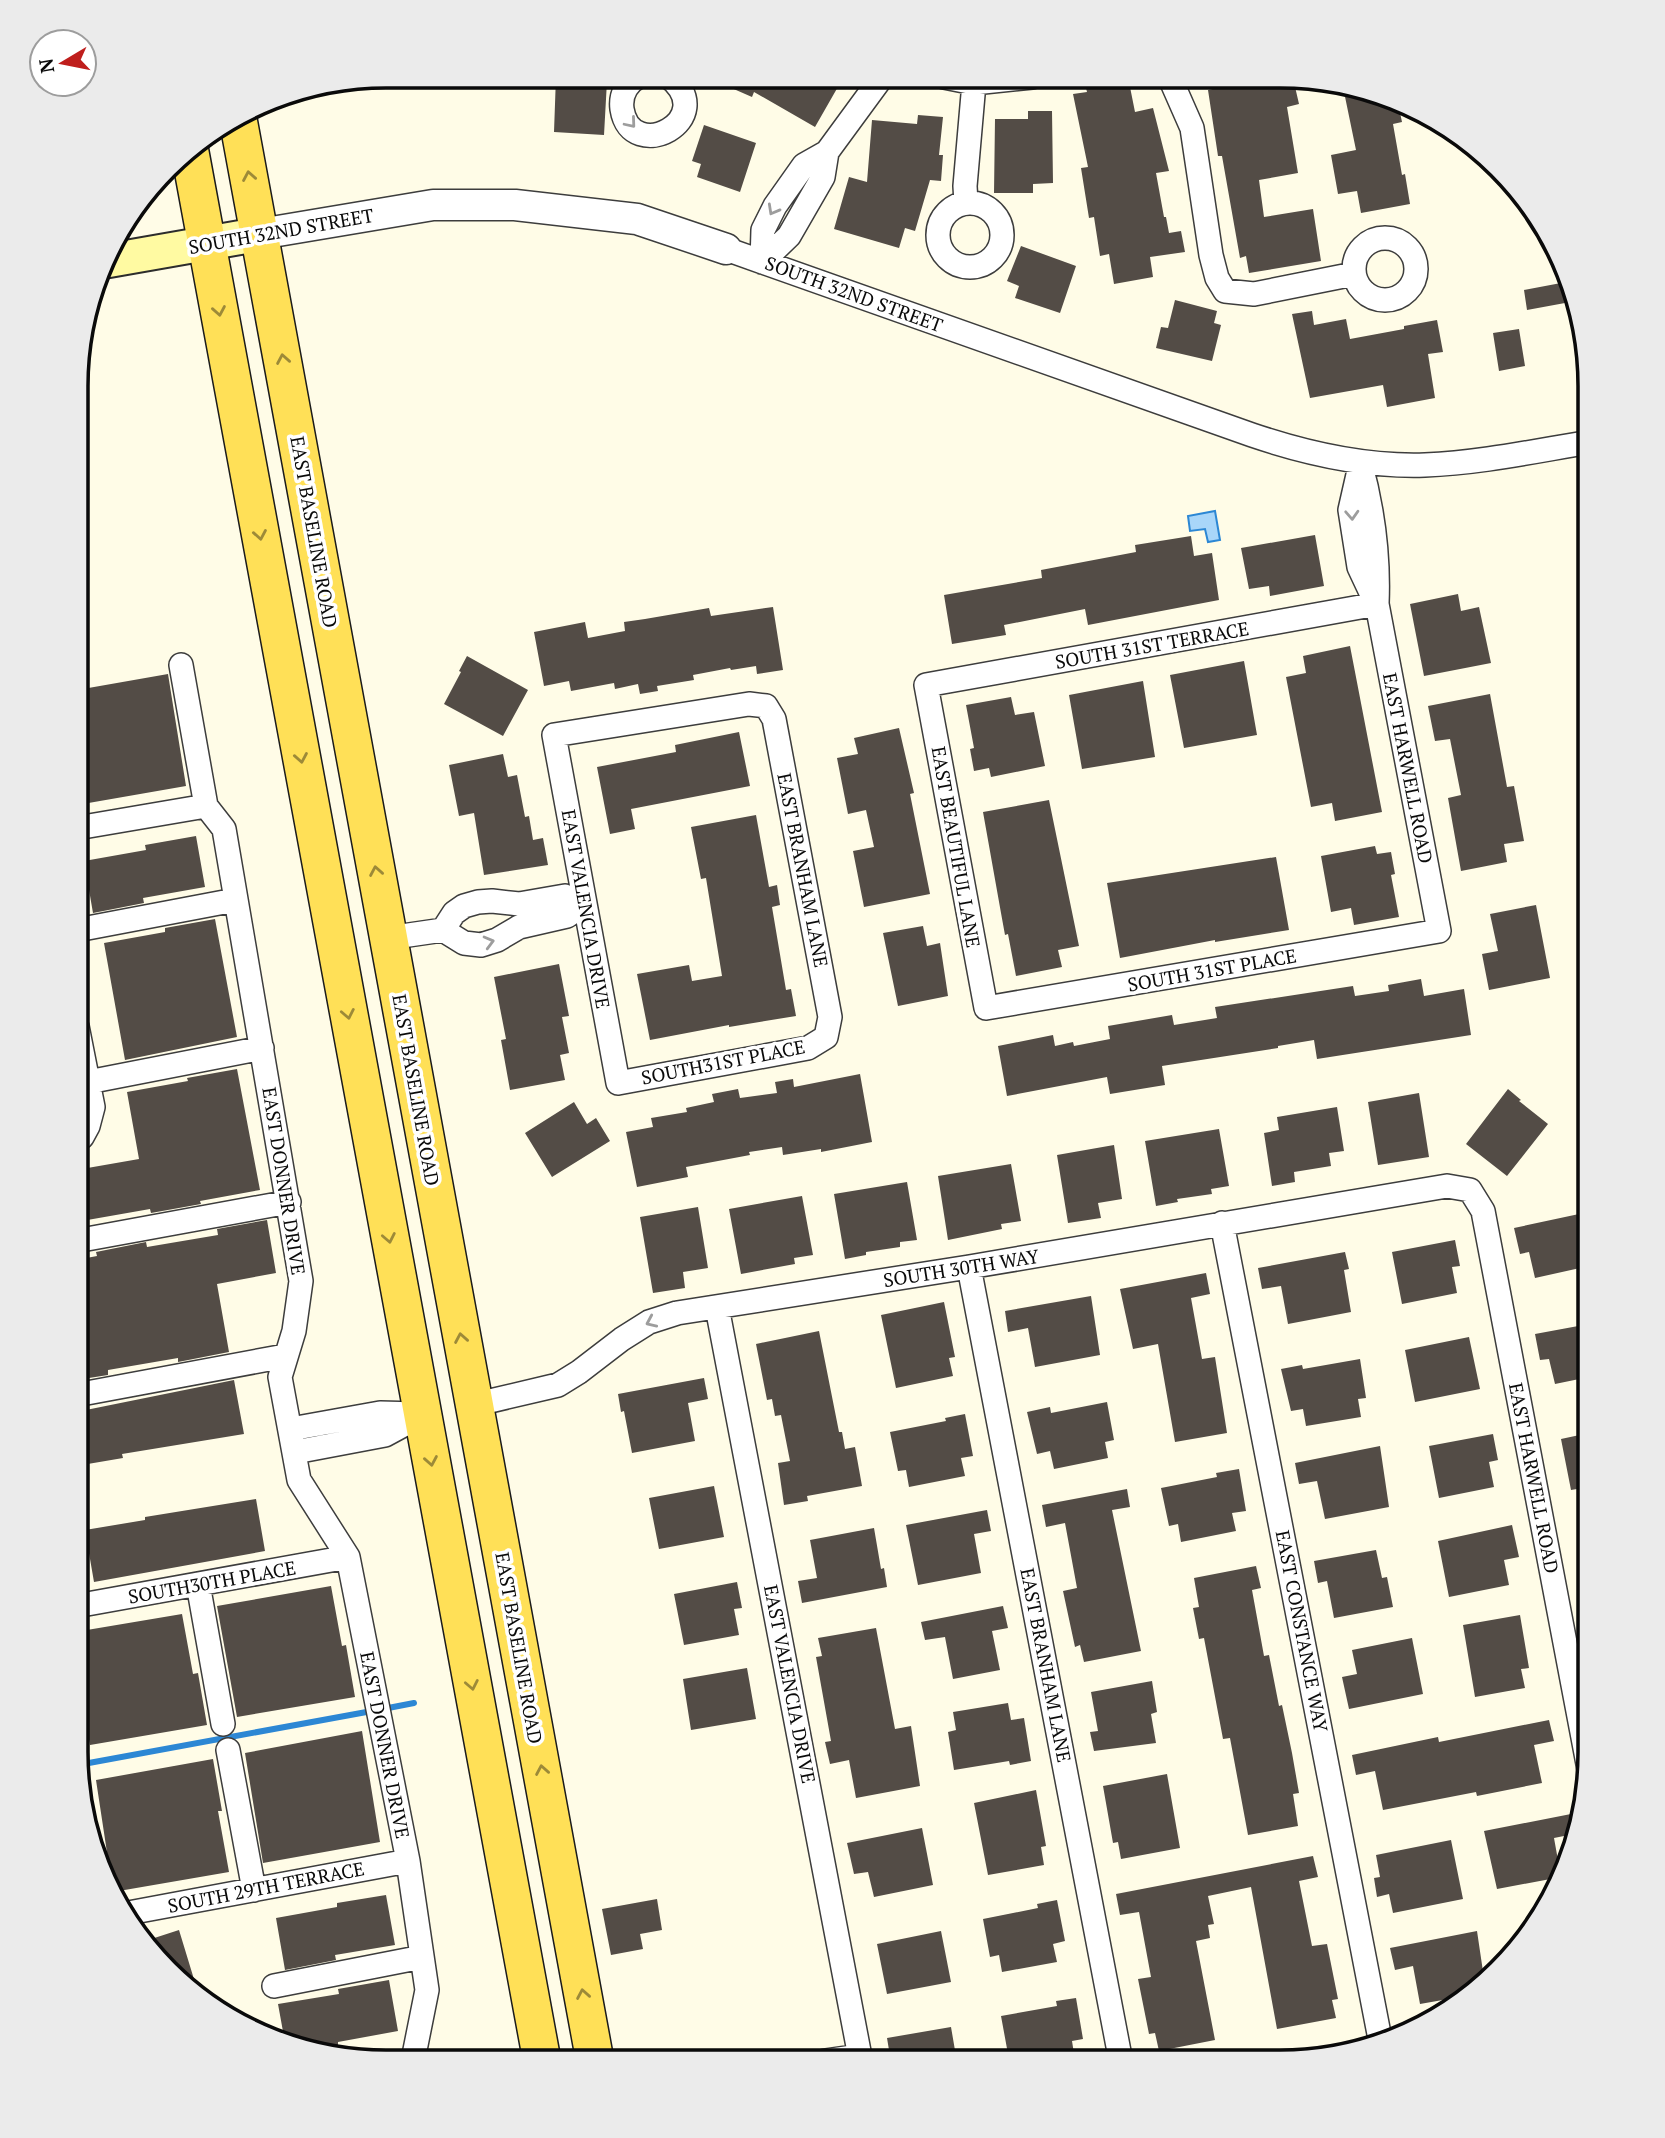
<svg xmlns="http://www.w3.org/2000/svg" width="1665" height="2138" viewBox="0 0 1665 2138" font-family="'PT Serif',serif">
  <rect width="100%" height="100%" fill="#fffce7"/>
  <path fill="#a9d6f9" stroke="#2c87d4" stroke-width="2" d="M1215,511l5,29 -12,2 -3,-13 -15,2 -2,-15z"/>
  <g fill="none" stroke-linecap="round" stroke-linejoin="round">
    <path stroke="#2c87d4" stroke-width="6" d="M383,1709l31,-6
      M78,1765l294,-54"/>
  </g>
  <path fill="#534c46" d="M556,76h40l-1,4 12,1 -3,54 -50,-3z
    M704,76l120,1 15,8 -24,42 -61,-35 -2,5z
    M1096,77h32l7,35 18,-4 16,63 -13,2 8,44h2l3,16 12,-2 4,21 -35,5 3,20 -39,7 -5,-30 -9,2 -6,-39 -5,1 -8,-50 7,-1 -15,-73 14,-2 -3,-12z
    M1240,78h53l6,26 -12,3 11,66 -39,7 5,37 49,-8 8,52 -72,12 -3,-17 -6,2 -18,-102h-4l-10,-66 33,-7z
    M1343,87l56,21 3,14 -9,2 9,51 3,-1 5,30 -49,9 -4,-22 -19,3 -7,-39 25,-5z
    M1028,111h24l1,72 -20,1v9h-39l1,-74h33z
    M918,115l25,2 -4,38h4l-2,26 -11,-1 -15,51 -10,-3 -6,20 -65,-19 15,-52 18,5 5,-62 45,4z
    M704,125l52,18 -16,49 -43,-15 4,-13 -9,-3z
    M1021,246l55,20 -16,47 -45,-15 4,-12 -12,-5z
    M1561,283l4,20 -38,7 -3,-20z
    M1175,300l42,11 -3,12 7,2 -9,36 -56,-13 5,-21 7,1z
    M1312,311l2,14 32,-6 4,20 54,-10v-3l33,-6 6,32 -15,2 7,44 -48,9 -4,-22 -73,13 -18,-84z
    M1519,329l6,37 -26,5 -6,-38z
    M1315,535l9,51 -54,10 -1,-10 -20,3 -8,-41z
    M1191,536l3,20 18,-3 7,47 -131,25 -3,-16 -81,16 2,10 -54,9 -8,-49 98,-17 -1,-8 95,-18 -1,-7z
    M1458,594l3,17 18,-4 12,56 -67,13 -14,-72z
    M773,607l10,63 -26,4 -1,-8 -25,4 -1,-2 -37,7 1,5 -37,6 1,5 -18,3 -2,-10 -23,5 -1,-6 -43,8 -2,-10 -25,5 -10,-54 51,-10 3,16 37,-7 -1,-9 21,-3 64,-11 2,8z
    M1350,646l32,166 -47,9 -3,-18 -21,4 -25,-130 20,-4 -3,-17z
    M467,656l61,34 -25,46 -59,-32 17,-32 -2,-1z
    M1244,661l13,74 -73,13 -14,-73z
    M168,674l18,112 -109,19v-115z
    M1143,681l12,76 -73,12 -13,-74z
    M1490,694l17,93 7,-1 10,55 -20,3 3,18 -46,9 -13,-73 13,-3 -11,-56 -15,2 -7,-35z
    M1011,697l4,18 19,-3 11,54 -54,11 -2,-9 -15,3 -4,-22 4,-1 -8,-43z
    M899,728l15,65 -4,1 20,100 -66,13 -11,-56 21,-4 -8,-37 -18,4 -11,-56 21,-4 -4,-16z
    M739,732l11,54 -119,23 4,20 -25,5 -13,-67 79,-15 -1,-7z
    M503,754l5,23 9,-2 8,42 4,-1 4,24 10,-2 5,27 -64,10 -10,-62 -15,3 -10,-51z
    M1049,800l30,146 -21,4 4,17 -46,9 -8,-42 -3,1 -4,-22 -18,-101z
    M756,815l13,72 8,-2 3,20 -8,2 14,83 5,-1 5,27 -67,11v-2l-79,15 -13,-66 52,-9 3,16 30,-5 -16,-98 -5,1 -10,-52z
    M196,836l9,51 -62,11 1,5 -51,10 -9,-52 62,-11 -1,-5z
    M1375,846l2,8 14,-2 4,22 -4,1 8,42 -45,8 -3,-17 -20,4 -10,-56z
    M1276,857l13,73 -74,12v-2l-95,18 -13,-75z
    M1536,905l14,73 -61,12 -7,-36 16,-3 -8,-37z
    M215,919l22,118 -112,23 -21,-117 61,-11v-4z
    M923,926l4,20 13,-3 8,53 -50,10 -15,-73z
    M559,964l10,52 -7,1 7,36 -9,2 5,25 -55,10 -9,-50 5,-1 -12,-62z
    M1421,979l3,17 40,-7 7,46 -154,24 -3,-19 -36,6v2l-116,18 3,19 -55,9 -3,-17 -100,19 -9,-50 55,-11 2,11 18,-4 1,4 36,-7 -2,-13 64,-11 2,10 43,-7 -2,-11 138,-21 2,10 34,-5 -1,-6z
    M237,1069l23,121 -60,11 1,3 -50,9 -1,-4 -74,13v-52l63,-11 -12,-67 61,-11 -1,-3z
    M860,1074l12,68 -51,10v-3l-38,6 -1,-8 -33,5 1,3 -64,12 2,10 -51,10 -11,-55 27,-5 -2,-9 36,-6 -1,-4 28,-6 -2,-8 26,-5 2,9 37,-5 -2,-11 18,-3 1,8z
    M1508,1089l13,11 -2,1 29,23 -41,52 -41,-32z
    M1419,1093l10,64 -51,8 -10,-63z
    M574,1102l13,22 9,-6 14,23 -58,36 -27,-44z
    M1337,1107l7,44 -15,2 2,13 -37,6 1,10 -23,4 -8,-53 15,-3 -2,-13z
    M1219,1129l10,57 -18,3 1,5 -35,5 1,3 -22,4 -11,-65z
    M1114,1145l8,54 -24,4 3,15 -33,5 -11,-68z
    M1011,1164l10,57 -20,3 1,5 -54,11 -10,-64z
    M907,1182l10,58 -17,2v5l-34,5v3l-21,4 -11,-65z
    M802,1196l11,59 -19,3 1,6 -54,10 -12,-65z
    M698,1207l10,61 -25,4 2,16 -32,5 -13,-76z
    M1579,1214l10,52 -54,12 -6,-26 -9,2 -6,-26z
    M267,1220l9,53 -59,11 12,68 -51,10v-4l-70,12v5l-32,5v-120l21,-4 -1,-4 50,-10 1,5 71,-12 -1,-6z
    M1455,1240l5,26 -8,1 5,26 -55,11 -10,-52z
    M1345,1252l4,17 -5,1 7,42 -63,12 -7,-38 -19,3 -4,-21z
    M1206,1273l4,21 -19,4 11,61 13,-2 12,76 -52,9 -17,-98 -25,5 -13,-60z
    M1091,1296l9,59 -65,12 -7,-39 -20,4 -3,-21z
    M944,1302l11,55 -6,1 4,18 -57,12 -15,-73z
    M1589,1324v53l-34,7 -6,-25 -9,1 -5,-26z
    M819,1331l20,101h3l3,17 10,-2 7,39 -55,10 1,5 -24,4 -6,-42 12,-2 -9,-46 -6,1 -3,-17 -5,1 -11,-56z
    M1469,1337l11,52 -65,13 -10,-52z
    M1360,1359l6,39 -8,1 3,18 -55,9 -3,-17 -12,2 -10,-42 21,-4 1,4z
    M704,1378l4,21 -20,4 7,38 -63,12 -8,-42 -3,1 -3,-18z
    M234,1380l10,54 -122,20 1,4 -47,8v-54z
    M1107,1402l7,38 -9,2 3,16 -54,11 -4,-18 -13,3 -10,-42 23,-5 1,6z
    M965,1414l8,42 -12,2 4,18 -56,11 -3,-17 -8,1 -8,-39 56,-11 -1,-3z
    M1589,1433v54l-18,3 -10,-51z
    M1493,1434l5,26 -9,2 5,25 -55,11 -10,-52z
    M1380,1446l9,61 -64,12 -8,-38 -18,3 -4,-21z
    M1239,1469l7,42 -14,2 4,18 -55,11 -3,-18 -9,2 -8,-38 56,-11 -1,-4z
    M714,1486l10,51 -65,12 -10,-51z
    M1127,1489l3,18 -18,3 29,141 -57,11 -4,-17 -5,2 -12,-56 14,-3 -12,-65 -19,4 -4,-22z
    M256,1499l9,52 -171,31 -9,-52 60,-10v-3z
    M987,1510l4,21 -17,3 7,39 -63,12 -12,-60z
    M1512,1525l7,32 -15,3 5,25 -60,12 -11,-56z
    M874,1528l7,41 3,-1 3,19 -85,16 -4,-22 19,-3 -7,-38z
    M1376,1550l6,28 5,-1 6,30 -59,11 -7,-37 -9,2 -4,-22z
    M1256,1566l5,22 -9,2 12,66 5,-1 10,51 3,-1 10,48 7,40 -6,1 5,32 -50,9 -18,-97 -7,1 -19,-101 -5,1 -6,-31 6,-1 -5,-29z
    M737,1582l5,26 -8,1 5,26 -55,10 -10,-51z
    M331,1586l11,60 4,-1 9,52 -118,20 -20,-111z
    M1003,1606l5,22 -16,3 8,39 -47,9 -8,-42 -20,3 -4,-18z
    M182,1614l11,60 5,-1 9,52 -117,20 -11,-61 -4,1v-53z
    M1520,1615l9,53 -8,1 4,19 -50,9 -12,-72z
    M876,1628l19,101 16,-3 9,60 -64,12 -7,-38 -19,4 -5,-22 6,-1 -15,-84 6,-1 -4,-18z
    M1412,1638l11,56 -74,15 -7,-32 15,-3 -5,-24z
    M747,1668l9,51 -65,11 -8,-51z
    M1152,1681l5,31 -6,2 5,29 -62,8 -4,-19 8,-1 -7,-39z
    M1008,1703l3,17 13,-2 7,43 -21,4 -1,-4 -55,9 -6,-38 8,-2 -3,-18z
    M1549,1720l5,21 -20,4 8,38 -65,13 -1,-4 -93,18 -8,-39 -19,4 -4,-20 86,-18 1,5z
    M362,1731l18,111 -117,21 -18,-110z
    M213,1759l9,52h-4l11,61 -116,20 -17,-112z
    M1167,1774l13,74 -59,11 -3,-17 -5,1 -10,-57z
    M1036,1790l10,56 -5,1 3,18 -56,10 -14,-72z
    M1571,1814l3,20 -20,4 7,39 -64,12 -13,-58z
    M922,1828l11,57 -59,12 -6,-25 -14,2 -7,-31z
    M1451,1840l12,59 -70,14 -4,-19 -12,3 -3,-19 6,-1 -4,-22z
    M1313,1856l5,21 -19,4 13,65 15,-2 11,55 -6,1 4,18 -59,11 -26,-142 -43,9 6,28 -6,1 2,13 -14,3 19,99 -56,11 -4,-18 -6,1 -11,-55 13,-2 -12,-65 -19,3 -4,-21z
    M386,1895l9,50 -60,10 1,5 -51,10 -9,-52 61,-11v-4z
    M657,1899l5,31 -22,4 3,15 -32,6 -9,-46z
    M1057,1900l8,41 -12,3 4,18 -55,10 -3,-17 -9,2 -7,-38 55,-11 -1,-4z
    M179,1930l21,69 -47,-42 -11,-15z
    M941,1931l10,51 -64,12 -10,-50z
    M1477,1931l8,54 -14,10 -51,9 -7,-38 -18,4 -5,-22z
    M389,1980l9,51 -60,11v4l-21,4 -33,-13 -6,-33 61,-10 -1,-5z
    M1076,1998l7,41 -11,2 3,19 -13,2h-43l-2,-9 -9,1 -7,-38 56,-10 -1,-5z
    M951,2027l6,35h-66l-4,-24z"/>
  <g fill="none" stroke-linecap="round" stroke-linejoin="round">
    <defs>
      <path id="minor" d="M639,76c-12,7 -19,18 -17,33 9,57 100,10 46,-33
        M944,77l30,6 58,-6
        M1170,78l22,50 19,127 6,23 8,13 29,3 100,-20
        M966,203l-1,-17 9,-103
        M938 235a32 32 0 1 1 64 0a32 32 0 1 1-64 0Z
        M1354 269a31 31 0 1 1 62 0a31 31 0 1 1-62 0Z
        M726,249l526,186c56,19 113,32 173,30 55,-2 110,-14 165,-23
        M762,262l1,-32 12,-24 29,-41 23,-13 55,-75
        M762,262l27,-26 34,-59 4,-25
        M1360,462c13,47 19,94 17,142l62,327 -453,77 -60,-323 451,-81
        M1360,466l-10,44 9,57 16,34
        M181,665l25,141 18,23 77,452 -7,50 -14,46 19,103 49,77 60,304 19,129 -14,70
        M749,704l17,2 8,13 56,298 -4,20 -18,11 -190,35 -64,-348z
        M77,828l129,-22
        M77,930l158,-30
        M443,930l11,-17 10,-7 14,-4 14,-1 27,3 46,-8 19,8
        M388,938l55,-8 21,13 17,2 16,-5 22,-13 48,-11 17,-12
        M88,1082l174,-34
        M76,1139l6,-2 6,-11 5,-19 -16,-81
        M1222,1223l158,816
        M76,1241l213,-39
        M969,1267l152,795
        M717,1307l144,755
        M76,1395l209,-39
        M473,1405l85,-20 21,-13 43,-33 27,-17 28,-9 292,-46 478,-81 23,4 13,21 106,558
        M291,1429l89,-16 39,1
        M295,1452l90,-17 37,-20
        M198,1584l25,140
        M76,1606l272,-49
        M228,1750l26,140
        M123,1914l285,-53
        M274,1986l148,-29
        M825,2061l35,-5"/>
      <path id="tertiary" d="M260,234l173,-29h82l122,14 89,30"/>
      <path id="secondary" d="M106,261l154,-27"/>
      <path id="primary" d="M238,119l357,1942
        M189,147l353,1914"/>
    </defs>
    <use href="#minor" stroke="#3d3d3d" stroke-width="26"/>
    <use href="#tertiary" stroke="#3d3d3d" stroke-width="33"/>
    <use href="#secondary" stroke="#2c2c2c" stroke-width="37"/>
    <use href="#primary" stroke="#1b1b1b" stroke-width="40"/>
    <use href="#minor" stroke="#fff" stroke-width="23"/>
    <use href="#tertiary" stroke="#fff" stroke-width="30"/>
    <use href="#secondary" stroke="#fffaa2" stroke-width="33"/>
    <use href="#primary" stroke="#ffe057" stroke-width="37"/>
  </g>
  <defs><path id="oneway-chevron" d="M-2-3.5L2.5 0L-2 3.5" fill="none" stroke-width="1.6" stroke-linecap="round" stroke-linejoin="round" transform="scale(1.75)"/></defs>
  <g stroke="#9d9d9d">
    <use href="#oneway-chevron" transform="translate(631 123) rotate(50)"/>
    <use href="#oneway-chevron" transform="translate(773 210) rotate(119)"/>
    <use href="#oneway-chevron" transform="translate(1352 515) rotate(87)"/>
    <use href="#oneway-chevron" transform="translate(489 942) rotate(-15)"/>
    <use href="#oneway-chevron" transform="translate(651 1322) rotate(156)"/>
  </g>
  <g stroke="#9d8a38">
    <use href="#oneway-chevron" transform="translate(249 176) rotate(-100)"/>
    <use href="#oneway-chevron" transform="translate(219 311) rotate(80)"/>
    <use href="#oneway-chevron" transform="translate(283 359) rotate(-100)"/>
    <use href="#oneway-chevron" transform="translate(260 535) rotate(80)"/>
    <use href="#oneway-chevron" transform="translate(301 758) rotate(80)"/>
    <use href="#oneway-chevron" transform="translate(376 871) rotate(-100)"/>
    <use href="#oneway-chevron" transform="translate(348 1014) rotate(79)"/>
    <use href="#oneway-chevron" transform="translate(389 1238) rotate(79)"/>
    <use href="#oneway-chevron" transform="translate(461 1338) rotate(-100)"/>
    <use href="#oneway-chevron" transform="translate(431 1461) rotate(80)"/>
    <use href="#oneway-chevron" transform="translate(472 1685) rotate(79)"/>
    <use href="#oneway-chevron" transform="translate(542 1770) rotate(-100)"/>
    <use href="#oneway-chevron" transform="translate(583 1994) rotate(-100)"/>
  </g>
  <g text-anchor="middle" stroke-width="7" stroke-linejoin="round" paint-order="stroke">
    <g font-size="19" fill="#0a0a0a" stroke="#fff">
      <text transform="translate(281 231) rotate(-10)" y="7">SOUTH 32ND STREET</text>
      <text transform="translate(854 294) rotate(20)" y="7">SOUTH 32ND STREET</text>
      <text transform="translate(314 532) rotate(80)" y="7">EAST BASELINE ROAD</text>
      <text transform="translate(1152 645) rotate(-10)" y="7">SOUTH 31ST TERRACE</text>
      <text transform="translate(1408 768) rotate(79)" y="7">EAST HARWELL ROAD</text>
      <text transform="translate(956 847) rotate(80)" y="7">EAST BEAUTIFUL LANE</text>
      <text transform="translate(803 870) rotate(79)" y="7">EAST BRANHAM LANE</text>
      <text transform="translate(586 909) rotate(80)" y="7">EAST VALENCIA DRIVE</text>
      <text transform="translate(1212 970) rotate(-10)" y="7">SOUTH 31ST PLACE</text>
      <text transform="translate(723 1062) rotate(-11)" y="7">SOUTH31ST PLACE</text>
      <text transform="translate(416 1090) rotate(80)" y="7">EAST BASELINE ROAD</text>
      <text transform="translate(284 1181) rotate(81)" y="7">EAST DONNER DRIVE</text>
      <text transform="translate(961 1268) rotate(-9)" y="7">SOUTH 30TH WAY</text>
      <text transform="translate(1534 1478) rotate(79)" y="7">EAST HARWELL ROAD</text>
      <text transform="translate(212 1582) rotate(-10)" y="7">SOUTH30TH PLACE</text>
      <text transform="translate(1302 1631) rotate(79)" y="7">EAST CONSTANCE WAY</text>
      <text transform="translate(519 1648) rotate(80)" y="7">EAST BASELINE ROAD</text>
      <text transform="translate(1046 1665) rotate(79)" y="7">EAST BRANHAM LANE</text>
      <text transform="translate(790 1684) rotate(79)" y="7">EAST VALENCIA DRIVE</text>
      <text transform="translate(385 1745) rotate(79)" y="7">EAST DONNER DRIVE</text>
      <text transform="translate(266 1887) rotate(-11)" y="7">SOUTH 29TH TERRACE</text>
    </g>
  </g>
  <path d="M0 0H1665V2138H0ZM386 88H1280A298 298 0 0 1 1578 386V1752A298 298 0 0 1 1280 2050H386A298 298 0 0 1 88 1752V386A298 298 0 0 1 386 88Z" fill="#ebebeb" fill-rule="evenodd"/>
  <path fill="none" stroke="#0a0a0a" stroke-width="3.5" d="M386 88H1280A298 298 0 0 1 1578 386V1752A298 298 0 0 1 1280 2050H386A298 298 0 0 1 88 1752V386A298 298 0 0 1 386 88Z"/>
  <g transform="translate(63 63) rotate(260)"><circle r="33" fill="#ffffff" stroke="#9d9d9d" stroke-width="2"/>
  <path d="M0-5L12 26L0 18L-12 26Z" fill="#bf1e1c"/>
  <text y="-10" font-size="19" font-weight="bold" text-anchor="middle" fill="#0a0a0a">N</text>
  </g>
</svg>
